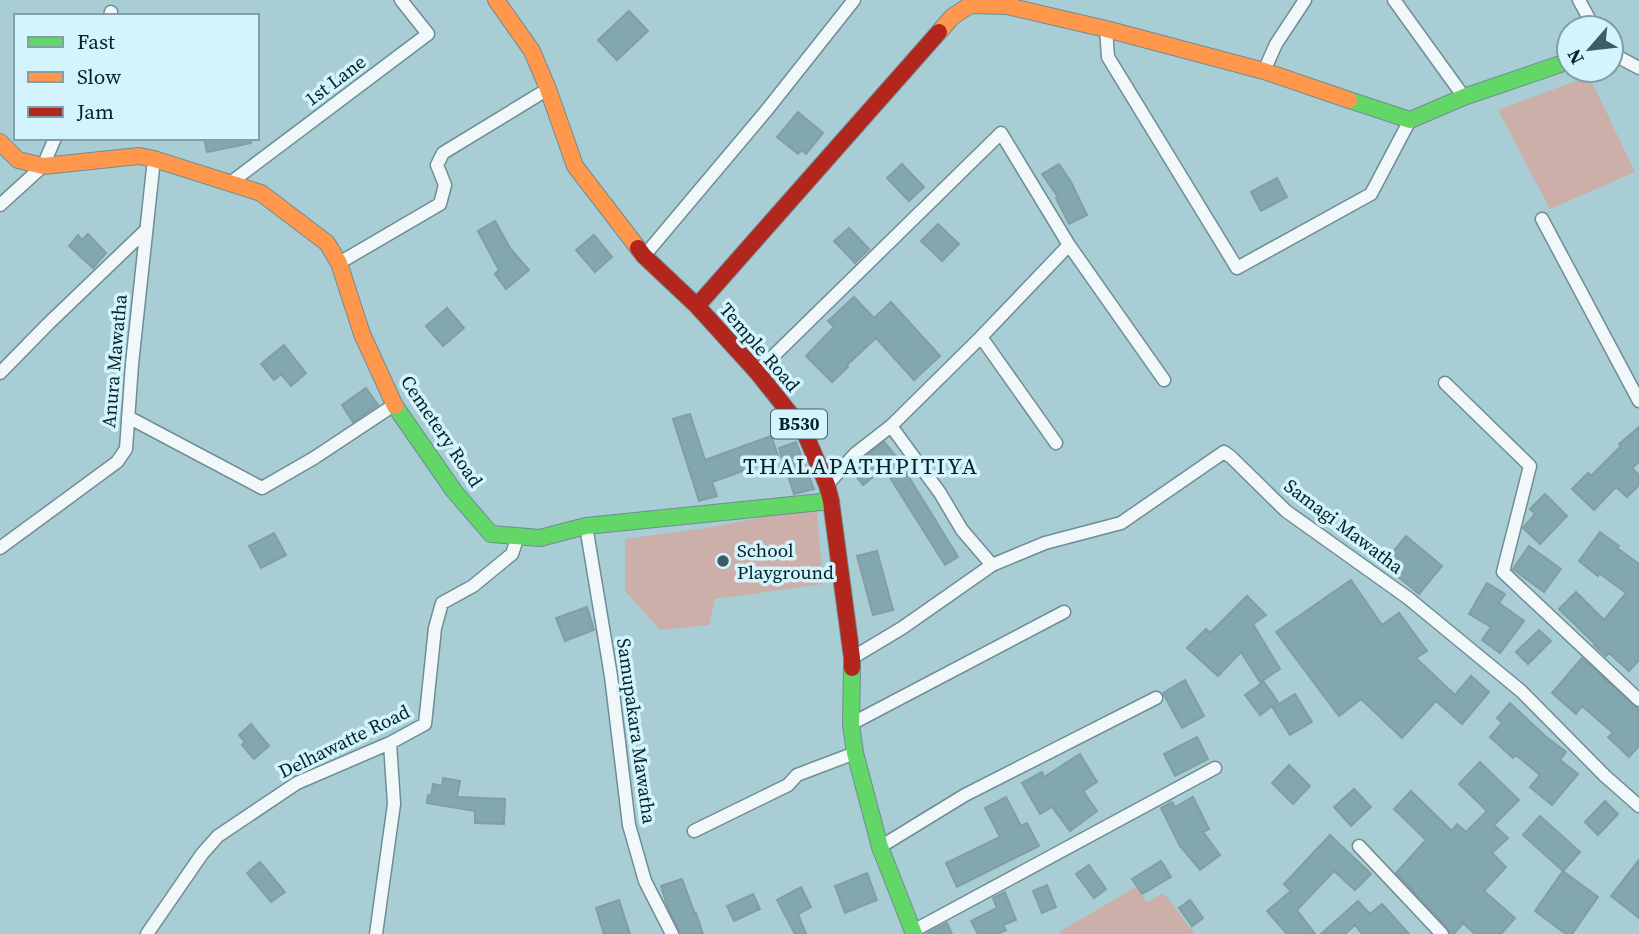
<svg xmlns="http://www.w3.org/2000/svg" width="1639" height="934" viewBox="0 0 1639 934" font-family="'Source Serif 4',serif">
  <rect width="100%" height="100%" fill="#a8cdd5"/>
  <path fill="#ccafa8" d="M1589,76l46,96 -85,37 -52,-99z
    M817,512l6,72 -108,15 -6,26 -49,5 -35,-39v-52l82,-11 77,-15z
    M1136,887l11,16 16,-10c13,13 20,28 32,41h-135l-1,-2z"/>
  <path fill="#82a7ae" stroke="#809ea4" stroke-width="2" d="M629,11l19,20 -31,29 -19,-20z
    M798,112l25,21 -17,21 -4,-4 -4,4 -21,-17z
    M204,138h46l1,5 -44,9z
    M902,164l22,23 -15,14 -22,-23z
    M1059,164l12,18 16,33 -18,9 -13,-26 2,-1 -16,-23z
    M1277,178l10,19 -26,14 -10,-19z
    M495,221l15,27 19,22 -23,19 -11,-15 4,-4 -21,-39z
    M938,224l21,20 -17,17 -21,-20z
    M849,228l20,21 -14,14 -21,-22z
    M88,234l18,19 -13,15 -24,-22 9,-11 4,5z
    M594,235l18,22 -17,15 -19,-22z
    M854,297l20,21 17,-16 49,54 -26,24 -38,-42 -29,27 1,2 -16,15 -26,-26 28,-29 -6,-6z
    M447,308l17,20 -21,18 -17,-20z
    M284,345l22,28 -15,13 -10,-12 -7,6 -13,-16z
    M366,388l12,17 -25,17 -11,-17z
    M690,414l15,46 66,-24 8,22 -67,24 5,14 -18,5 -26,-82z
    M1639,427v35l-7,6 7,7v10l-12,12 -11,-10 -22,23 -22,-21 16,-16 3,3 30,-30 -2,-2z
    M796,442l18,47 -20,5 -15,-46z
    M884,442l12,14 62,101 -13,8 -61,-97 -21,17 -11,-14 9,-11z
    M1545,494l22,22 -27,28 -17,-16 12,-14 -5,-5z
    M1600,532l19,14 -2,2 22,16v96l-10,11 -20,-18 -3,3 -12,-11 1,-1 -36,-35 17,-17 28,28 22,-27 -27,-20 -1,3 -19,-15z
    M274,533l12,22 -25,13 -12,-22z
    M1406,536l36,30 -23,28 -36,-30z
    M1529,546l32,23 -17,23 -31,-23z
    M877,551l16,59 -20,5 -16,-59z
    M1351,580l31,45 17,-12 28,38 -11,7 39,37 16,-19 18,16 -27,32 -26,-23 -34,37 -41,-39 -22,17 -63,-84z
    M1487,583l18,11 -6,9 25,18 -24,32 -18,-13 9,-13 -22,-13z
    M1247,596l19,19 -13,9 27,45 -20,13 -19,-30 -23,24 -31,-28 19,-19 4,4z
    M587,607l7,23 -29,11 -9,-23z
    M1539,630l12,11 -23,23 -12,-12z
    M1582,658l57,52v36l-10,11 -21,-20 5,-4 -31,-27 -6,8 -24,-21z
    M1185,680l19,36 -22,12 -19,-35z
    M1264,682l14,20 -18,13 -15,-20z
    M1295,694l17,28 -22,13 -17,-27z
    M1510,703l35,33 21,16 -6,8 18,14 -26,31 -22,-18 10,-12 -24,-20 -3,3 -23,-21 12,-14 -5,-5z
    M251,724l18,22 -15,13 -12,-14 3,-3 -6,-7z
    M1197,737l11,22 -33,17 -11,-22z
    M1080,754l17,28 -14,9 14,20 -27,20 -18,-24 -12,7 -18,-31 20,-11 2,5z
    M1480,762l39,38 -25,25 14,13 -16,15 14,14 -22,24 31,27 -14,16h-26l-12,-11 -9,11h-3l-3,-6 -52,-55 30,-33 -32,-31 17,-18 41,40 5,-7 9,8 21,-21 -28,-27z
    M1289,765l21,21 -17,18 -21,-21z
    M443,778l17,3 -3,16 48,2 -1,25 -29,-1v-12l-48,-8 1,-8 3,1 2,-12 9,2z
    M1354,789l17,18 -20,19 -17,-19z
    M1006,797l15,29 6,-3 12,23 -82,41 -11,-24 54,-26 -15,-29z
    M1193,797l16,32 -6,3 17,23 -20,15 -20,-24 -19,-38 11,-6 3,5z
    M1605,801l13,13 -20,21 -13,-13z
    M1540,816l40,36 -17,19 -40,-36z
    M1330,835l41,39 -16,16 -21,-19 -37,39 18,24h-28l-20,-23 24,-20 -7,-7z
    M1639,860v58l-28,-22z
    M1161,861l10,16 -29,17 -10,-15z
    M260,862l25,30 -14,10 -24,-29z
    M1089,865l17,24 -12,9 -18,-24z
    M1563,871l35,26 -26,37h-6l-31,-23z
    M867,873l10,27 -32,13 -10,-27z
    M682,879l13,35 1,-1 7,21h-22l-14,-28 -6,-20z
    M1047,885l9,22 -14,6 -9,-22z
    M801,887l10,20 -13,7 8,20h-11l-18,-34z
    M1005,892l11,28 -13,5 3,5 -8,4h-20l-7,-13 26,-13 -4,-10z
    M753,894l7,15 -26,12 -7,-15z
    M619,900l11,34h-26l-8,-26z
    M1190,900l13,18 -11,8 -13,-18z
    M1358,901l12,13 12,-10 27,30h-47l-7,-9 -10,9h-24z
    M947,923l5,11h-26z"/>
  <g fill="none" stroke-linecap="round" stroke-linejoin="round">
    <defs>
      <path id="street" d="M1394,0l70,97
        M1579,0l15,28
        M110,16l1,-4
        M1106,29l2,28 129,211 134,-74 39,-74
        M1611,53l28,15
        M1264,71l12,-27 29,-44
        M230,183l198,-149 -27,-34
        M0,205l43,-39 12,-28
        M1542,219l97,182
        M644,256l122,-145 88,-111
        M339,263l101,-59 5,-19 -8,-20 6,-12 105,-64
        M981,337l75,106
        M757,372l244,-239 68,112 95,135
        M0,373l48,-49 98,-94
        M1445,383l85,83 -27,106 136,128
        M128,417l134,71 52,-30 80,-53
        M891,426l49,67 22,37 30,35 53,-22 76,-20 103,-71 7,5 55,54 122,87 113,93 84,85 34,30
        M827,485l28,-31 36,-28 90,-89 88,-92
        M586,526l25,150 18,149 16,56 27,53
        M0,548l117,-86 9,-13 6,-85 22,-205
        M852,658l50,-30 90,-63
        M851,724l213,-112
        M694,831l94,-46 9,-10 58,-22
        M1359,846l83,88
        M880,847l85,-52 191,-97
        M913,931l302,-163
        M147,934l55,-80 16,-18 79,-53 93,-40 35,-19 10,-96 7,-25 31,-17 39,-32 6,-18
        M376,934l18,-130 -4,-61"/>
      <path id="fast" d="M1349,100l61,20 54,-23 105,-36
        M395,406l59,85 37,43 49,4 46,-12 245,-25
        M852,668l-1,56 4,29 25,94 34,87"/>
      <path id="slow" d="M496,0l36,51 16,38 27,77 63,82
        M939,32l13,-15 18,-12 37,1 99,23 158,42 85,29
        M0,142l18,18 25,6 96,-10 15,3 107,34 66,50 12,20 23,71 33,72"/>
      <path id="jam" d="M638,248l6,8 53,50 60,66 47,59 23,54 4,16 21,157v10
        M697,306l242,-274"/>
    </defs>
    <use href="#street" stroke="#6f8d94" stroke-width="15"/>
    <use href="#fast" stroke="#6f8d94" stroke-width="18"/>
    <use href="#slow" stroke="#6f8d94" stroke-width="18"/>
    <use href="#jam" stroke="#6f8d94" stroke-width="18"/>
    <use href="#street" stroke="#f2f8f9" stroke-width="12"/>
    <use href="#fast" stroke="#63d668" stroke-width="16"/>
    <use href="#slow" stroke="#ff974d" stroke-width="16"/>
    <use href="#jam" stroke="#b3261e" stroke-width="16"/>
  </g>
  <circle fill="#3d5d63" stroke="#d3f4fc" stroke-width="2.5" cx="723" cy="561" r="7"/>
  <g text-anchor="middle" stroke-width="7" stroke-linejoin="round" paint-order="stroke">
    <rect fill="#d3f4fc" stroke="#416066" stroke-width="2" x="771" y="409.5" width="56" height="29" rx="5"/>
    <g font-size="18" font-weight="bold" fill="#032025">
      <text x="799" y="430">B530</text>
    </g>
    <g font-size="19" fill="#032025" stroke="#d3f4fc">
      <text transform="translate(335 80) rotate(-37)" y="7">1st Lane</text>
      <text transform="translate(760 347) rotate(49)" y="7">Temple Road</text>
      <text transform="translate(114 361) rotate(-85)" y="7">Anura Mawatha</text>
      <text transform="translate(442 431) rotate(56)" y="7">Cemetery Road</text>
      <text transform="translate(1344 526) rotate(37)" y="7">Samagi Mawatha</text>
      <text transform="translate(637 731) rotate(82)" y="7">Samupakara Mawatha</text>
      <text transform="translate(344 741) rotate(-26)" y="7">Delhawatte Road</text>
    </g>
    <g font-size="19" fill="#032025" stroke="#d3f4fc" text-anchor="start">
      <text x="737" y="557">School<tspan x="737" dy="22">Playground</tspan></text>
    </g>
    <g font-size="23" letter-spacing="2" fill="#032025" stroke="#d3f4fc">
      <text x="861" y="474">THALAPATHPITIYA</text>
    </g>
  </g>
  <rect x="14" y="14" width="245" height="126" fill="#d3f4fc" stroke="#809fa6" stroke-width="2"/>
  <rect x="28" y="37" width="35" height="10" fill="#63d668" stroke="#809fa6" stroke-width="2"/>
  <text x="77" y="49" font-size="21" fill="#032025">Fast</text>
  <rect x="28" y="72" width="35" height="10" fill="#ff974d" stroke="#809fa6" stroke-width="2"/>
  <text x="77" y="84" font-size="21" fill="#032025">Slow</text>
  <rect x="28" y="107" width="35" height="10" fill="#b3261e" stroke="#809fa6" stroke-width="2"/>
  <text x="77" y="119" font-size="21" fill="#032025">Jam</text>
  <g transform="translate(1590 49) rotate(242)"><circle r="33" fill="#d3f4fc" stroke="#809fa6" stroke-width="2"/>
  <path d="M0-5L12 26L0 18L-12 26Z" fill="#3d5d63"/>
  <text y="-10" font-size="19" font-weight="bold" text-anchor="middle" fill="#032025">N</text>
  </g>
</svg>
